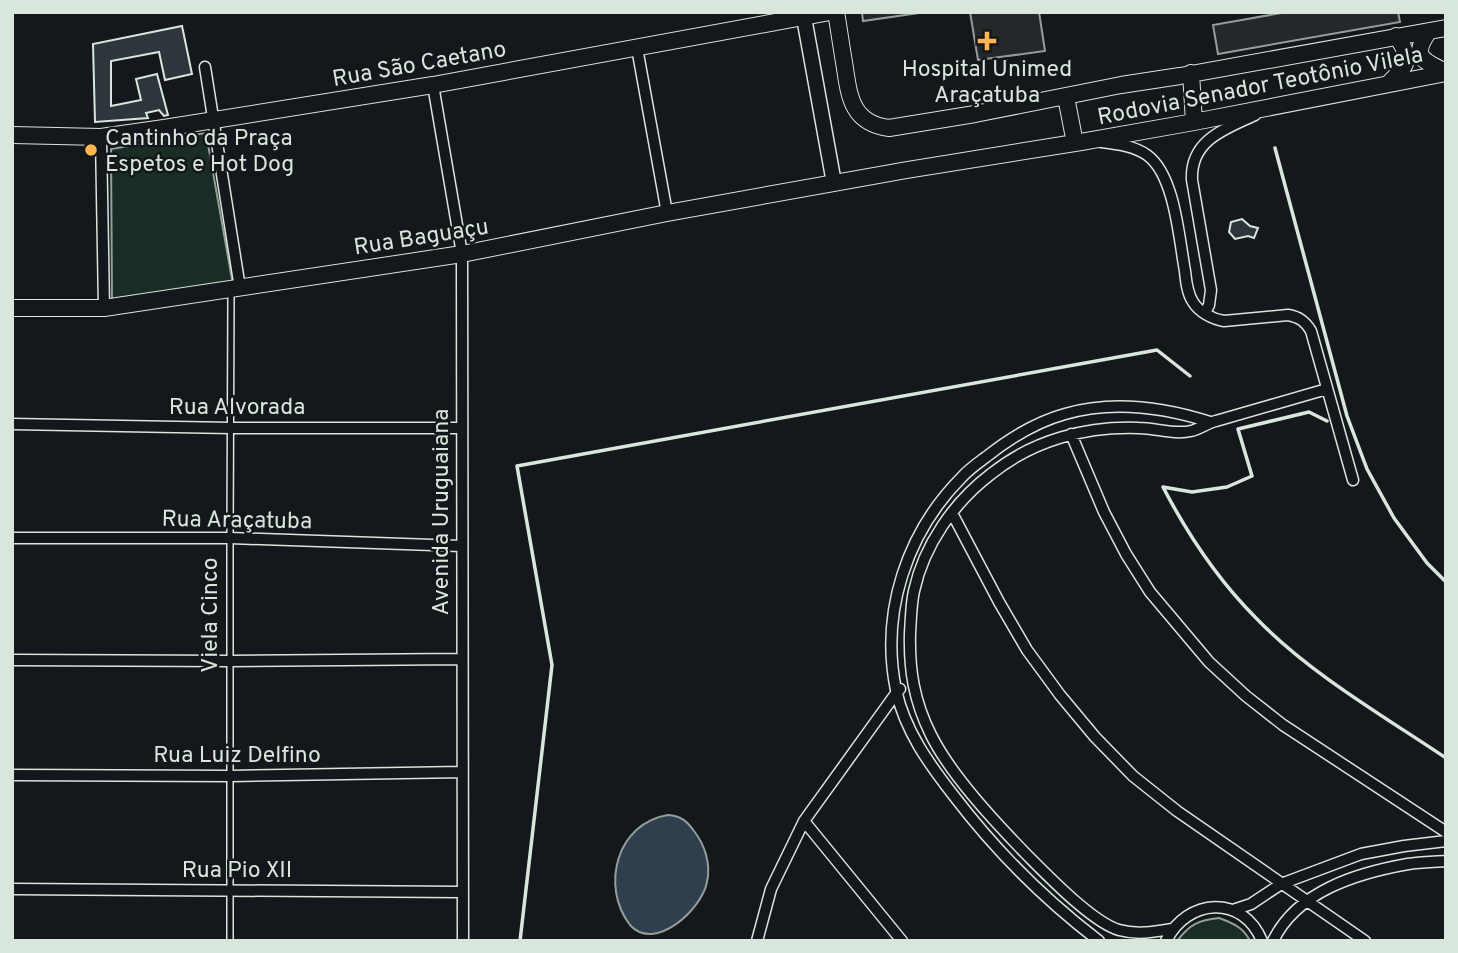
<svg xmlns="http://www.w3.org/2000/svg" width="1458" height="953" viewBox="0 0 1458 953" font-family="Overpass,sans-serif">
  <rect width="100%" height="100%" fill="#14181c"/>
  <path fill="#1a2d24" stroke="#939e99" stroke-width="2" d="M206,133l27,152 -121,17 -1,-153z
    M1219,918c14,5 25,10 31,23h-73c13,-17 22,-21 42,-23z"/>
  <path fill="#24282b" stroke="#939e99" stroke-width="2" d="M862,12h64l-63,9z
    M970,12h69l6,39 -67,9z
    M1287,12h111l2,10 -182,32 -5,-29z"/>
  <path fill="#2f3f4d" stroke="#939e99" stroke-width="2" d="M668,815c13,1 19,6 26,16 11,14 17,33 13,51 -5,27 -52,71 -77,43 -30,-39 -13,-102 38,-110z"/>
  <path fill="#2c363c" stroke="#d8e6dc" stroke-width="2" d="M182,26l10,48 -27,6 -6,-28 -48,9v45l30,-6 -5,-21 21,-5 11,41 -4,1 -5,-6 -13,3 2,5 -53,4 -2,-78z
    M1242,219l8,7 8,2 -4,10 -6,-2 -13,3 -6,-7 2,-10z"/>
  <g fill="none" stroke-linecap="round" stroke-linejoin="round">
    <defs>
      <path id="service" d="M230,941v-403l1,-245"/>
      <path id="minor" d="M637,48l30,165
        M205,67l35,221
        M433,85l29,169 1,687
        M101,137l3,171
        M1101,142c16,2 33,4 46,13 28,20 32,84 38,116 1,10 2,22 8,31 6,10 19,17 31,19l64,-6c11,2 17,6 23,16l42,149
        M1205,313l4,-8 2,-15 -19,-110c-2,-40 33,-51 63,-65
        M12,424l219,4h230
        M1071,434l33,78 22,42 24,38 59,70 37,34 37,29 163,107
        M952,513l47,89 28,48 33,45 35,42 38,39 44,35 188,130
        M12,538h218l231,8
        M12,660l219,1 230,-2
        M12,775l219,1 231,-4
        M804,821l98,120
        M12,889l450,3
        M1233,910l18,-6 30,-20 80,-30 43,-8 42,-5
        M1172,929c-18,3 -35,6 -53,1 -27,-8 -72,-55 -93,-76 -32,-33 -75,-79 -95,-119 -17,-34 -22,-65 -21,-102 1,-14 1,-29 4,-42 10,-46 40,-89 77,-117 42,-34 95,-48 148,-46 17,0 35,7 52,3 9,-2 16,-8 25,-10 37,-11 74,-21 111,-32
        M757,941l14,-52 33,-68 93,-129 3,-3
        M1099,941c-55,-42 -103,-90 -145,-145 -25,-32 -49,-65 -58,-106 -16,-78 11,-158 66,-213 7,-8 16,-14 24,-20 24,-19 50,-35 79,-43 48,-14 98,-7 145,8
        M1166,941c21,-43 77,-47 96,0
        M1273,941c24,-50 84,-68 135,-77 13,-2 25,-2 38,-3"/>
      <path id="tertiary" d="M803,12l31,171"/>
      <path id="secondary" d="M836,12c3,17 5,33 8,50 5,32 6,61 45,66l86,-14 146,-29 59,-9 266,-48
        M1429,31c-18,26 -7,29 17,41
        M1191,73l3,49
        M1389,83c18,-17 24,-25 7,-47
        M1066,97l9,46
        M12,135l89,2 63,-9 269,-43 397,-73
        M12,308h92l358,-54 205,-41 240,-43 174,-28 113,-20 252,-49"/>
    </defs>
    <use href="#service" stroke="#d8e6dc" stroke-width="8"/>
    <use href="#minor" stroke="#d8e6dc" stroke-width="13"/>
    <use href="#tertiary" stroke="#d8e6dc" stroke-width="17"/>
    <use href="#secondary" stroke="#d8e6dc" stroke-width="18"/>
    <use href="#service" stroke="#14181c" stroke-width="5"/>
    <use href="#minor" stroke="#14181c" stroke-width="10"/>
    <use href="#tertiary" stroke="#14181c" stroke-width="14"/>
    <use href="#secondary" stroke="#14181c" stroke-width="16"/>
    <path stroke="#d8e6dc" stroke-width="3.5" d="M1275,148l72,268 20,53 27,49 33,45 19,19
      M1327,421l-18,-9 -71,17 14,47 -25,11 -35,5 -29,-5c25,48 54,92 93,131 53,55 126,97 190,140
      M520,941l32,-276 -35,-199 640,-116 33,26"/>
  </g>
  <g fill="#ffb74d" stroke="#14181c" stroke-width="2.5">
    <path d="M983.5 30.5h7v7h7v7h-7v7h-7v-7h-7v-7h7z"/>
    <circle cx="91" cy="150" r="7"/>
  </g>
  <g text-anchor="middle" stroke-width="5" stroke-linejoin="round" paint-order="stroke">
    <g font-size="23" fill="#d8e6dc" stroke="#14181c">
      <text transform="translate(419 63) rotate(-10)" y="8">Rua São Caetano</text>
      <text transform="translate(1260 85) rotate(-11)" y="8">Rodovia Senador Teotônio Vilela</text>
      <text transform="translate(421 236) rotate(-9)" y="8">Rua Baguaçu</text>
      <text x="237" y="414">Rua Alvorada</text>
      <text transform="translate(440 512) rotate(-90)" y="8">Avenida Uruguaiana</text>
      <text transform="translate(237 519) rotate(1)" y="8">Rua Araçatuba</text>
      <text transform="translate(209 615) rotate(-90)" y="8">Viela Cinco</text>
      <text x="237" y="762">Rua Luiz Delfino</text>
      <text x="237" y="877">Rua Pio XII</text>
    </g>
    <g font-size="23" fill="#d8e6dc" stroke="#14181c">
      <text x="987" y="76">Hospital Unimed<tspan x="987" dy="26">Araçatuba</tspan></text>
      <text x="105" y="145" text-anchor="start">Cantinho da Praça<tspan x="105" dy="26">Espetos e Hot Dog</tspan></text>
    </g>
  </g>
  <rect width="1458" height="953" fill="none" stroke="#d8e6dc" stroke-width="28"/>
</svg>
